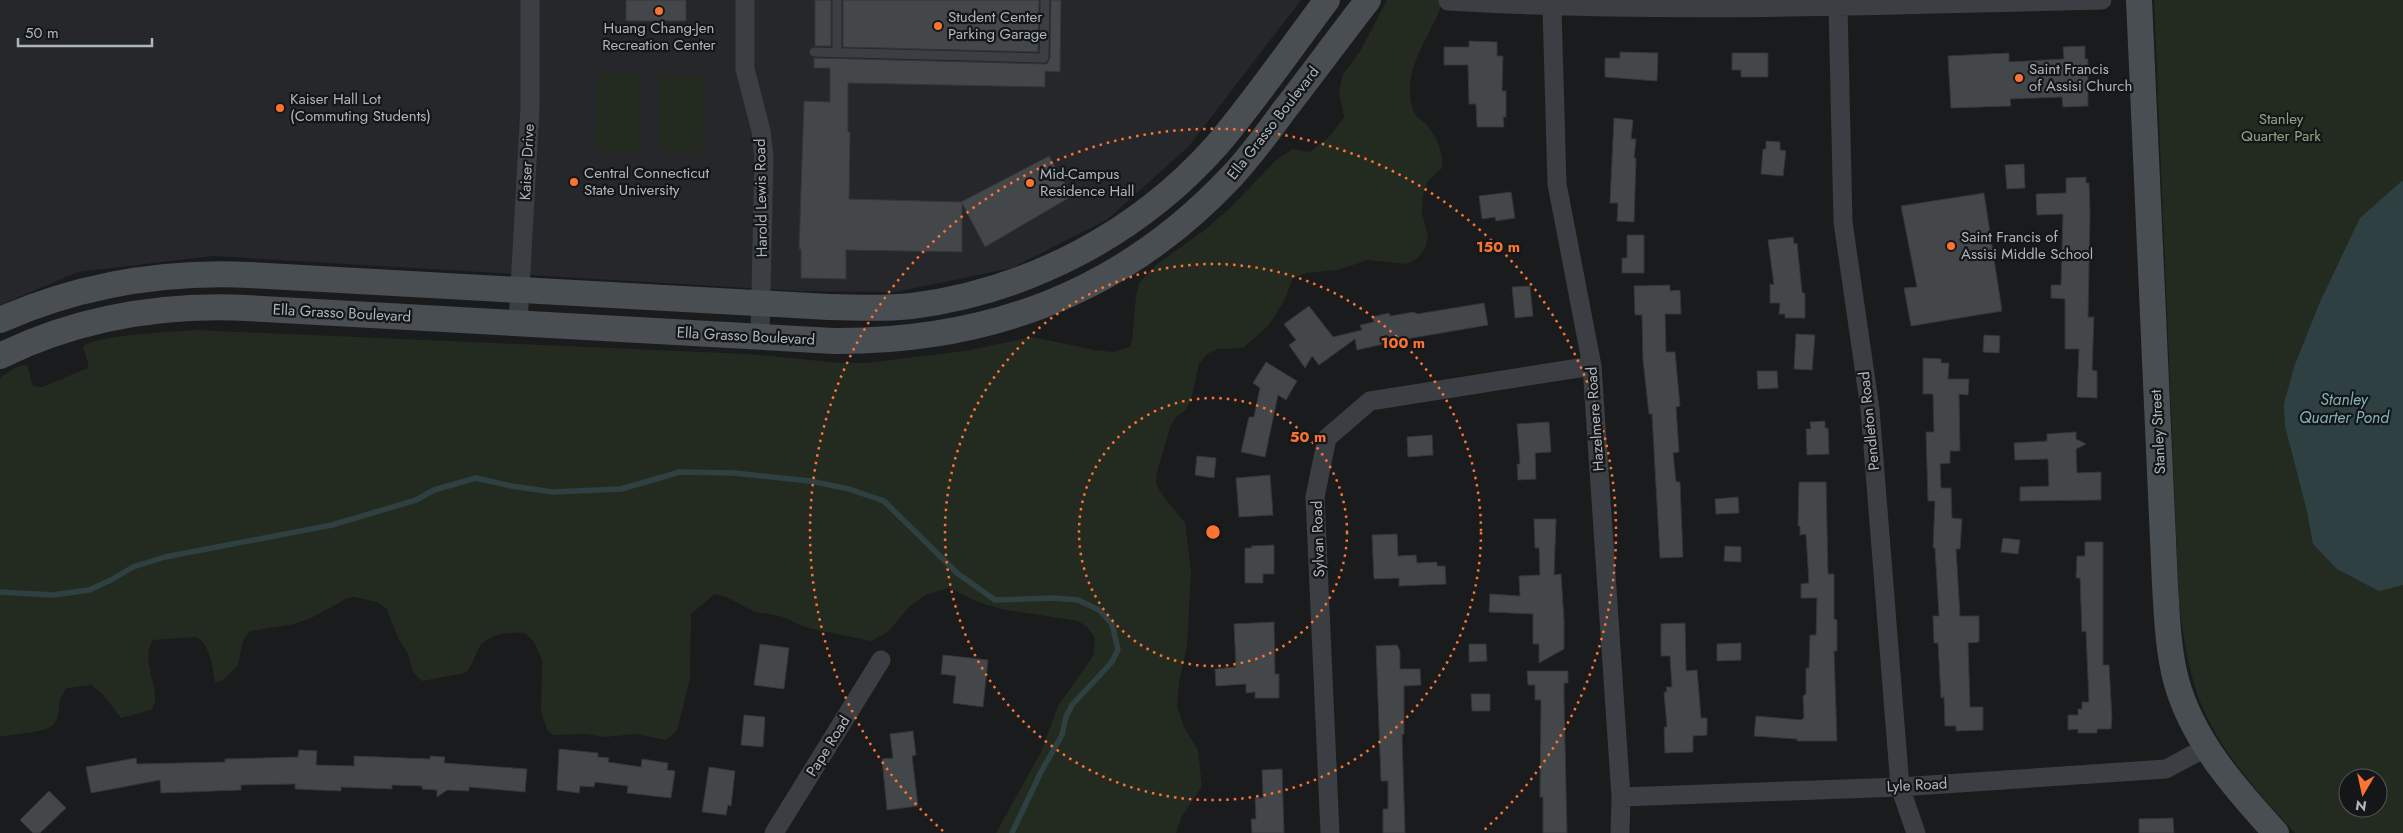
<svg xmlns="http://www.w3.org/2000/svg" width="2403" height="833" viewBox="0 0 2403 833" font-family="Jost,sans-serif">
  <rect width="100%" height="100%" fill="#1a1b1c"/>
  <path fill="#26272a" d="M0,0h1301l-112,146 -81,73 -96,49 -117,24 -98,-1 -584,-35 -135,16 -78,33z"/>
  <path fill="#232b21" fill-rule="evenodd" d="M1387,0h56c-11,37 -45,71 -29,112 2,5 7,8 11,11 11,12 19,29 17,45l-14,13 -5,14 -1,18 6,23 -3,12 -8,11 -11,5 -38,-4 -30,10 -32,3 -13,5 -9,23 -15,24 -26,23 -25,1 -11,5 -8,10 -8,35 -5,11 -10,7 -6,10 -13,45 -1,12 7,12 22,27 6,48 -4,75 -8,37 -2,23 8,23 13,21 4,36 -20,30 -6,17h-180l45,-81 17,-46 35,-50 2,-18 -7,-10 -10,-7 -77,-12 -23,-7 -29,-14 -24,7 -17,13 -20,24 -17,9 -63,-13 -28,-12 -25,-4 -29,-15 -11,-3 -24,20 -1,65 -12,48 -2,5 -10,8 -30,-6 -31,3 -19,-3 -33,1 -5,-4 -7,-18 1,-53 -8,-18 -9,-9c-15,-1 -38,0 -47,16 -4,8 -5,17 -13,24l-43,8 -9,-9 -5,-18 -10,-16 -11,-29 -10,-7 -23,-5 -6,1 -35,19 -18,7 -45,7 -7,10 -5,24 -16,16 -7,1c-2,-14 -5,-38 -19,-45l-43,3c-15,22 12,53 -2,70l-30,8 -19,-25 -11,-8 -24,3c-12,15 -5,19 -11,33 -5,13 -44,12 -56,16v-359c8,-6 16,-13 27,-13l6,21 9,1 46,-19v-6l-5,-15c11,-12 90,-15 111,-17l554,24 93,9h24l100,-12 67,-14 63,13 18,2 17,-5 2,-6 4,-46 3,-12 17,-18 50,-36 23,-20 47,-49 17,-11 17,3 19,-15 15,-20 -5,-25 4,-18 18,-24z
    M2154,0h249v833h-108c-37,-41 -78,-84 -97,-137 -11,-31 -15,-63 -19,-94zM2348,778h30v30h-30z
    M598,73l43,1 -1,79 -44,-1z
    M661,74l43,1 -1,79 -43,-1z"/>
  <path fill="#2f4042" d="M2403,180v405l-24,6 -42,-22 -24,-25 -6,-33 -22,-85 -1,-22 10,-37 26,-65 40,-84z"/>
  <g fill="none" stroke-linecap="round" stroke-linejoin="round">
    <path stroke="#2f4042" stroke-width="5.5" d="M0,592l53,3 36,-5 22,-10 22,-13 32,-10 167,-32 84,-25 18,-10 42,-12 35,8 42,6 68,-3 59,-17 54,1 76,8 39,8 35,12 73,72 38,27 58,-2 25,2 21,10 13,14 6,25 -6,13 -40,43 -6,12 -4,18 -21,37 -29,61"/>
  </g>
  <path fill="#44474a" stroke="#343539" d="M626,0h60v21h-60z
    M815,0h16v46h-16z
    M843,0h196l-1,52 -195,-5z
    M1051,0h10l-1,72 -15,-1v16l-197,-4v49h2l-1,67 112,3 88,-46 23,40 -87,51 -23,-44v49l-116,-2v29l-45,-1v-29h-2l5,-148 26,1v-34h-16v-10l233,6 3,-6z
    M1469,41l28,1v14h6l-1,35h4v26h-3l1,10h-27l-1,-23h-7l-1,-39h-24v-18h25z
    M2085,46v13h3v47l-25,1 -1,-10 -52,2 1,7 -60,2 -3,-52 61,-3v9l55,-3 -1,-12z
    M1620,52l38,1 -1,28 -52,-4v-19h15z
    M1732,53h36v24h-27v-7h-9z
    M1614,118l19,2 -2,19h5l-2,19h2l-2,64 -17,-1 1,-18h-8z
    M1766,141l14,1v8l6,1 -3,25 -22,-2 2,-25h3z
    M2024,164l1,24 -18,1 -2,-24z
    M2086,177v6h3l1,30 -2,104h6l-2,53 5,1v27l-20,-1 2,-48h-14v-50l-14,-1v-13h10l2,-71 -26,1 -1,-21 30,-1v-15z
    M1511,192l4,26 -19,3 -1,-4 -13,2 -3,-23z
    M1984,193l18,118 -91,15 -7,-38 13,-1 -16,-81z
    M1627,235h17v38h-22v-15h5z
    M1793,237l1,7 3,-1 5,49 3,2v24h-20v-4h-6l1,-11h-10v-19l4,1 -6,-45z
    M1670,285v6l10,-1 1,24h-16l1,38h9l5,54 -4,1 3,45 -6,1 3,29h4l3,75 -23,1 -8,-144h-3l-6,-54 -1,-45h-7l-1,-29z
    M1530,286l3,30 -18,2 -3,-31z
    M1484,303l4,22 -82,14 -49,11 -2,-11 -36,26 -7,-9 -7,12 -16,-23 7,-5 -12,-16 25,-18 24,31 29,-7 -2,-5 14,-3 -2,-5 17,-4 1,3 24,-4 3,2z
    M1796,334l19,1 -3,35 -18,-1z
    M1984,335l16,1 -1,17 -16,-1z
    M1923,358l18,1v4h8l-1,16h21l-1,16 -9,-1 1,57h-10v12l-10,1 1,24h10l1,30 10,1 -2,30h-4l4,67h19v26l-11,1 2,64h13v23l-27,1v-5h-11l-1,-29 -3,1 -3,-55h-4l-1,-27h6l-4,-68h-2l2,-47h-7l-2,-69h8l-1,-38h-10z
    M1266,362l31,19 -11,19 -8,-5 -13,62 -24,-5 8,-35h5l6,-29 -7,-5z
    M1757,371h20l1,17 -20,1z
    M1825,421v7h3l1,26 -22,1 -1,-26h5l-1,-7z
    M1549,422l2,30 -16,1 1,26 -18,1 -1,-16h3l-3,-40z
    M2076,432v7l10,5 -10,5 1,24 24,-1v28l-81,1v-14l29,-1 -1,-27 -33,1 -1,-17 33,-2v-7z
    M1432,435l1,20 -25,2 -1,-20z
    M1197,456l19,2 -2,20 -19,-3z
    M1270,475l3,40 -34,2 -3,-39z
    M1799,482h27l2,92h6v45l3,1v31h-3l3,90h-40v-2l-43,-3 2,-20 45,4 3,-2 -1,-22 3,-2v-26h3l1,-33h6l1,-37h-16v-14l8,-1 -3,-49 -6,1v-9h-2z
    M1738,497l1,16 -23,1 -1,-15z
    M1534,519h22l-2,56 7,-1 3,46v29l-25,14v-19h-6v-30l-44,-2 1,-18 30,2 -1,-20 21,-1 -1,-27h-4z
    M1397,534l1,22 18,-1 1,8 20,-1v4h8l1,18 -47,2v-8l-25,1 -2,-44z
    M2003,538l17,2 -2,14 -17,-2z
    M2085,542h18v123h6l3,54 -1,10h-14v4h-19v-4l-10,1v-15h10v-6h4v-7h7l-3,-71 -4,1 -2,-54h-4l1,-22h8z
    M1274,545v29h-11v9h-18v-35h7l-1,-2z
    M1725,546l16,1v15l-17,-1z
    M1274,622l1,52h4v24h-24v-6l-9,1v-9l-30,2 -1,-17 21,-2 -2,-43z
    M1685,623l1,48 11,-1 4,48h6v17l-14,1v16l-28,1 -1,-26h3l-3,-35h3l-1,-5h6l-2,-31h-9v-32z
    M1741,643v17l-24,1v-17z
    M760,644l29,4 -5,41 -30,-4z
    M1469,644h17l1,17 -18,1z
    M1397,645l3,6v18h20l1,16 -17,1v48l-2,1 3,98h-22v-24h5v-28h-7l-5,-135z
    M943,655l45,5 -5,47 -30,-4 3,-27 -15,-2z
    M1527,671h41v12h-4v16l3,134h-24v-36h-3l1,-97h-6v-15h-7z
    M1471,694h19v17h-18z
    M744,715l21,2 -2,30 -22,-2z
    M913,731l3,24 -4,1 6,50 -31,4 -5,-51 11,-1 -3,-24z
    M559,749l39,4v4l11,1 -1,4 33,5 1,-8 26,4 -1,7 8,1 -4,27 -44,-5 1,-7 -33,-4 -1,5 -14,-1 -1,7 -22,-3z
    M299,750l18,1 -1,14 38,1v-10l76,3v-3l15,1 -1,6 83,6 -2,23 -56,-5v4l-22,-1 -10,7v-7l-15,-1v-3l-30,-1v4l-51,-2v4l-46,-2v-5l-54,1v5l-80,3 -1,-13 -69,13 -5,-26 50,-9 1,6 88,-2v-3l73,-2z
    M709,767l26,4 -4,35 -3,-1 -2,10 -24,-3z
    M1282,769l2,64h-32l-1,-14h5l-1,-21h8l-1,-28z
    M49,791l17,17 -26,25h-7l-13,-13z
    M2173,818l1,15h-35v-14z"/>
  <g fill="none" stroke-linecap="round" stroke-linejoin="round">
    <path stroke="#3b3e42" stroke-width="9" d="M837,0v53
      M814,52l230,6 1,-58"/>
    <path stroke="#3b3e42" stroke-width="19" d="M745,0v69l16,62 3,26 -4,180
      M1448,1c217,13 436,4 654,-1
      M1838,6l5,216 27,187 30,378 16,46
      M1552,8l5,176 35,182 29,431 -1,36
      M518,323l12,-215v-108
      M1621,797l279,-10 266,-18 41,-22
      M774,833l107,-173
      M1330,833l-15,-336 12,-59 43,-37 222,-35"/>
    <path stroke="#484e52" stroke-width="26" d="M2139,0l26,585c2,32 3,64 11,95 16,60 59,108 100,153
      M0,320c80,-35 161,-49 249,-45l580,32c27,1 55,2 83,-1 117,-15 227,-73 305,-161 39,-46 74,-97 110,-145
      M0,356c78,-38 159,-52 246,-48l588,33c156,1 289,-49 397,-164 20,-21 37,-45 54,-68 28,-36 55,-73 83,-109"/>
  </g>
  <g fill="none" stroke="#fd7331" stroke-width="2.5" stroke-dasharray="2.5 5">
    <circle cx="1213" cy="532" r="134"/>
    <circle cx="1213" cy="532" r="268"/>
    <path d="M943 831A403 403 0 1 1 1483 831"/>
  </g>
  <g fill="#fd7331" stroke="#151618" stroke-width="2">
    <circle cx="659" cy="11" r="5"/>
    <circle cx="938" cy="26" r="5"/>
    <circle cx="2019" cy="78" r="5"/>
    <circle cx="280" cy="108" r="5"/>
    <circle cx="574" cy="182" r="5"/>
    <circle cx="1030" cy="183" r="5"/>
    <circle cx="1951" cy="246" r="5"/>
  </g>
  <g text-anchor="middle" stroke-width="4.5" stroke-linejoin="round" paint-order="stroke">
    <g font-size="15" fill="#acb7bd" stroke="#151618" text-anchor="start">
      <text x="948" y="22">Student Center<tspan x="948" dy="17">Parking Garage</tspan></text>
      <text x="659" y="33" text-anchor="middle">Huang Chang-Jen<tspan x="659" dy="17">Recreation Center</tspan></text>
      <text x="2029" y="74">Saint Francis<tspan x="2029" dy="17">of Assisi Church</tspan></text>
      <text x="290" y="104">Kaiser Hall Lot<tspan x="290" dy="17">(Commuting Students)</tspan></text>
      <text x="584" y="178">Central Connecticut<tspan x="584" dy="17">State University</tspan></text>
      <text x="1040" y="179">Mid-Campus<tspan x="1040" dy="17">Residence Hall</tspan></text>
      <text x="1961" y="242">Saint Francis of<tspan x="1961" dy="17">Assisi Middle School</tspan></text>
    </g>
    <g font-size="15" fill="#8da882" stroke="#151618">
      <text x="2281" y="124">Stanley<tspan x="2281" dy="17">Quarter Park</tspan></text>
    </g>
    <g font-size="15" fill="#acb7bd" stroke="#151618">
      <text transform="translate(1273 123) rotate(-52)" y="5">Ella Grasso Boulevard</text>
      <text transform="translate(527 162) rotate(-87)" y="5">Kaiser Drive</text>
      <text transform="translate(761 198) rotate(-91)" y="5">Harold Lewis Road</text>
      <text transform="translate(342 313) rotate(3)" y="5">Ella Grasso Boulevard</text>
      <text transform="translate(746 336) rotate(3)" y="5">Ella Grasso Boulevard</text>
      <text transform="translate(1595 419) rotate(-94)" y="5">Hazelmere Road</text>
      <text transform="translate(1869 421) rotate(-96)" y="5">Pendleton Road</text>
      <text transform="translate(2158 432) rotate(-93)" y="5">Stanley Street</text>
      <text transform="translate(1318 539) rotate(-92)" y="5">Sylvan Road</text>
      <text transform="translate(828 746) rotate(-58)" y="5">Pape Road</text>
      <text transform="translate(1917 785) rotate(-3)" y="5">Lyle Road</text>
    </g>
    <g font-size="16" font-style="italic" fill="#81b2b9" stroke="#151618">
      <text x="2344" y="405">Stanley<tspan x="2344" dy="18">Quarter Pond</tspan></text>
    </g>
  </g>
  <circle cx="1213" cy="532" r="8" fill="#fd7331" stroke="#151618" stroke-width="2.5"/>
  <g font-size="15" text-anchor="middle" font-weight="bold" fill="#fd7331" stroke="#151618" stroke-width="4.5" stroke-linejoin="round" paint-order="stroke">
    <text x="1498" y="252">150 m</text>
    <text x="1403" y="348">100 m</text>
    <text x="1308" y="442">50 m</text>
  </g>
  <g transform="translate(2363 793) rotate(189)"><circle r="24" fill="#151618" stroke="#51565a"/>
  <path d="M0-4L9 19L0 12L-9 19Z" fill="#fd7331"/>
  <text y="-8" font-size="14" font-weight="bold" text-anchor="middle" fill="#acb7bd">N</text>
  </g>
  <path d="M18 38v8h134v-8" fill="none" stroke="#acb7bd" stroke-width="2.5"/>
  <text x="25" y="38" font-size="15" fill="#acb7bd" stroke="#151618" stroke-width="4" paint-order="stroke">50 m</text>
</svg>
